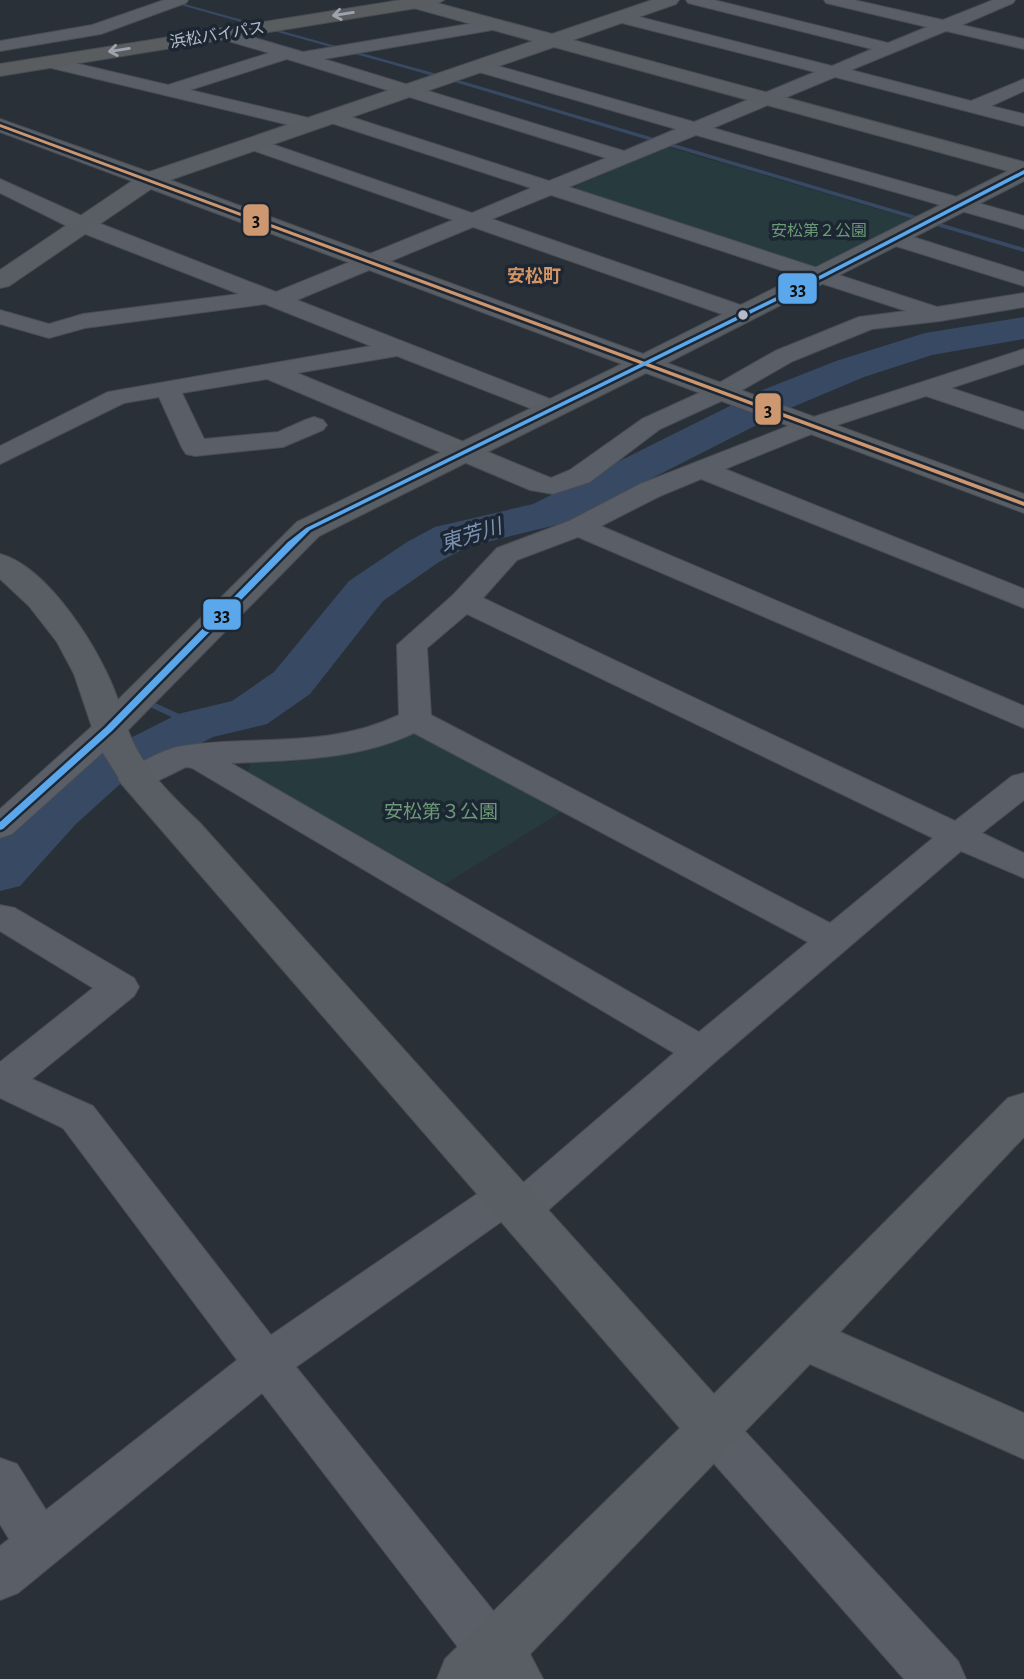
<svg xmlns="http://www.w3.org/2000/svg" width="1024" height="1679" viewBox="0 0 1024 1679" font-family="'Alegreya Sans','Noto Sans JP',sans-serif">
  <rect width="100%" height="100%" fill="#2a3038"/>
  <path fill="#273a3e" d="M668,147l244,72v5l-86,43h-12l-238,-77v-4z
    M417,729l149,80 -121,75 -198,-111 5,-13z"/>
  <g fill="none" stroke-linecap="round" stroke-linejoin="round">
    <path fill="#384963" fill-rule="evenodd" d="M163,0h7l285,79 569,169v4l-573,-171z
      M153,702l46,21 1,2 -1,2h-6l-43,-20 -1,-2z"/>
    <path fill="#384963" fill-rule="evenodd" d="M1024,317v22l-92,16 -68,22 -76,32 -224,114 -97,24 -28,15 -56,39 -73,93 -43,30 -54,13 -94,48 -43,39 -56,62 -20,5v-52l38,-39 43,-37 97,-49 54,-13 42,-29 75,-91 58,-39 28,-15 98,-23 227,-113 76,-30 89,-28z"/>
    <defs>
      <path id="street" d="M164,0h24l-2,3 -85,31 -101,17v-10l92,-16z
        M686,0h28l174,43 39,-16 -101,-24 -2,-3h30l89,20 50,-20h22l-2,3 -51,22 62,14v10l-78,-18 -95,39 120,31 53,-22v12l-33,15 33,8v12l-189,-49 -122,51 311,88v13l-328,-94 -127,52 368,120 87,-14v14l-84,14 -68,8 -79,32 -65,37 -68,31 -70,53 -37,12 -23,-4 -263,-111 -85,14 22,46 74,-7 27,-12 9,-3 9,3 4,5 -4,5 -40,17 -88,9 -9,-2 -4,-6 -23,-51 -35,6 -124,61v-18l108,-54 263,-46 -106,-42 -180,24 -36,10 -49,-14v-14l49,14 34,-10 156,-20 -164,-64 -75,-37v-14l91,41 185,72 177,-72 -207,-72 -3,-4 3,-4h14l212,73 59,-25 -206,-67 -3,-4 10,-6 7,2 210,68 57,-23 -319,-99 -97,31 127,30 3,4 -3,4 -7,2 -267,-64 -3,-4 3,-4 6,-1 119,28 101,-32 -54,-16 -3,-4 3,-4 6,-1 82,24 189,-32 8,5 -2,4 -174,30 300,92 52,-22 -204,-59 -3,-4 9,-5 6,1 210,60 121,-50 -201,-51 -2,-4 2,-4 6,-1 212,54 40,-17 -184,-46zM551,195l355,116 -47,6 -84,34 -65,37 -68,31 -72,51 -19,8 -254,-105 100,-17 148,58 9,3 9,-3 4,-5 -4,-5 -266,-104 176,-73 263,92h16l4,-5 -4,-5 -260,-90z
        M894,231l130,41v14l-138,-43 -3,-5 3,-5z
        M1024,349v15l-73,24 73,24v17l-98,-33 -107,35 -94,38 299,120v19l-323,-129 -41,17 -59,30 423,180v22l-446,-191 -61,23 -34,38 472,223 57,-45 12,-3v27l-42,33 42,20v25l-63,-27 -245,210 -180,160 -15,4 -16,-6 -209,148 216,267 7,17 -7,17 -19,8 -19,-8 -212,-275 -244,200 -18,7v-54l9,-7 -9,-15v-66l17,6 29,46 191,-150 -174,-232 -63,-30v-36l93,-74 -93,-57v-26l15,3 119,70 5,9 -5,9 -102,83 61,27 178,229 222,-152 15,-5 15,5 151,-130 -482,-285 -6,-1 -39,19 -12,3 -12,-3 -5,-7 5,-7c18,-9 39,-23 59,-26 75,-11 145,3 217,-31l-2,-70 56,-50 44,-47 72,-27 71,-37 161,-63zM467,614l466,224 -103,85 -399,-208 -4,-67zM414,733l394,209 -109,90 -468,-269c62,-3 126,-3 183,-30z
        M109,719l12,3 4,7 -4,7 -109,98 -12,4v-29l97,-87z
        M712,1408l17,6 229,247 8,18h-62l-209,-237 -7,-14 7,-14z"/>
      <path id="secondary" d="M409,0h17l126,34 100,-34h27l-3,4 -103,36 451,122v19l-357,182 357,131v19l-378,-140 -327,163 -191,194c14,38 43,65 72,93l514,571 294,-296 16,-5v44l-184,195 184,81v46l-214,-95 -280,290 13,25h-106l8,-20 235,-231 -555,-640 -27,-43 -24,-71 -17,-32 -28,-36 -29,-27v-25c49,13 103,100 118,146l179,-178 325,-158 -471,-175 -142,97 -9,2v-18l132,-89 -132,-49v-13l149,53 384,-131 -123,-34 -3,-4zM554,47l454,124 -365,183 -473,-174z"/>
      <path id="highway" d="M401,0h43l-9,5 -435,71v-12z"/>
    </defs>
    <use href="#street" stroke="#484c53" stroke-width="2"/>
    <use href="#secondary" stroke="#484c53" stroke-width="2"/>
    <use href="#highway" stroke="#474c53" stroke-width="2"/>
    <use href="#street" fill="#5a5e66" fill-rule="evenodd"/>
    <use href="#secondary" fill="#595d64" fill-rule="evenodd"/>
    <use href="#highway" fill="#5a5d60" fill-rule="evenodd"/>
    <defs>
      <path id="bus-1" d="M0,124l1024,378v4l-1024,-379z"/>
      <path id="bus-2" d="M1024,170v4l-199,103 -515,253 -16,16 -182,185 -109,98 -3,1v-8l106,-95 182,-185 18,-14 515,-253z"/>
    </defs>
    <use href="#bus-1" stroke="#1d2633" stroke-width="5"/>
    <use href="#bus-2" stroke="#1d2633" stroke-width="5"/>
    <use href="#bus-1" fill="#cd976f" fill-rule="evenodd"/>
    <use href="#bus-2" fill="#5aa8eb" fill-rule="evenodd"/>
  </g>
  <defs><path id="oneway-shaft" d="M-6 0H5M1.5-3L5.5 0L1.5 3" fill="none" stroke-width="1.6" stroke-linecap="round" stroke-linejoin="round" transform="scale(1.75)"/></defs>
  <g stroke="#9ea4af">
    <use href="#oneway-shaft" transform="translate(343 14) rotate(171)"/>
    <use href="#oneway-shaft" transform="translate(119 50) rotate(171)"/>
  </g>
  <circle fill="#b4bcc9" stroke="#1d2633" stroke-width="2.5" cx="743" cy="315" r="6"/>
  <g text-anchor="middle" stroke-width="7" stroke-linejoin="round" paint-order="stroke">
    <g font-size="16" fill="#b4bcc9" stroke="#1d2633">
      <text transform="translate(217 34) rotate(-9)" y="6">浜松バイパス</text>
    </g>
    <g font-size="16" fill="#6b9a76" stroke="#1d2633">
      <text x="819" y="236">安松第２公園</text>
    </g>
    <g font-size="18" font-weight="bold" fill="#d59563" stroke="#1d2633">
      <text x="534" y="282">安松町</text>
    </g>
    <g font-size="19" fill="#6b9a76" stroke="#1d2633">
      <text x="441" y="818">安松第３公園</text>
    </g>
    <g font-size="21" font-style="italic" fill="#7c92b1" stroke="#1d2633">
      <text transform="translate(471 535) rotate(-17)" y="7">東芳川</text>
    </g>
  </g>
  <g stroke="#1d2633" stroke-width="2.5">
    <rect x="242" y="203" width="28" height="34" rx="7" fill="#cd976f"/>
    <rect x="777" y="272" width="41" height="33" rx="7" fill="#5aa8eb"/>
    <rect x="754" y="392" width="28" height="34" rx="7" fill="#cd976f"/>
    <rect x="202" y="598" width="40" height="33" rx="7" fill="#5aa8eb"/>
  </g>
  <g font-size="19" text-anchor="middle" font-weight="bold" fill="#111">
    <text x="256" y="226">3</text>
    <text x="798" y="295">33</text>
    <text x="768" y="416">3</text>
    <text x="222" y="621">33</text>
  </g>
</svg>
